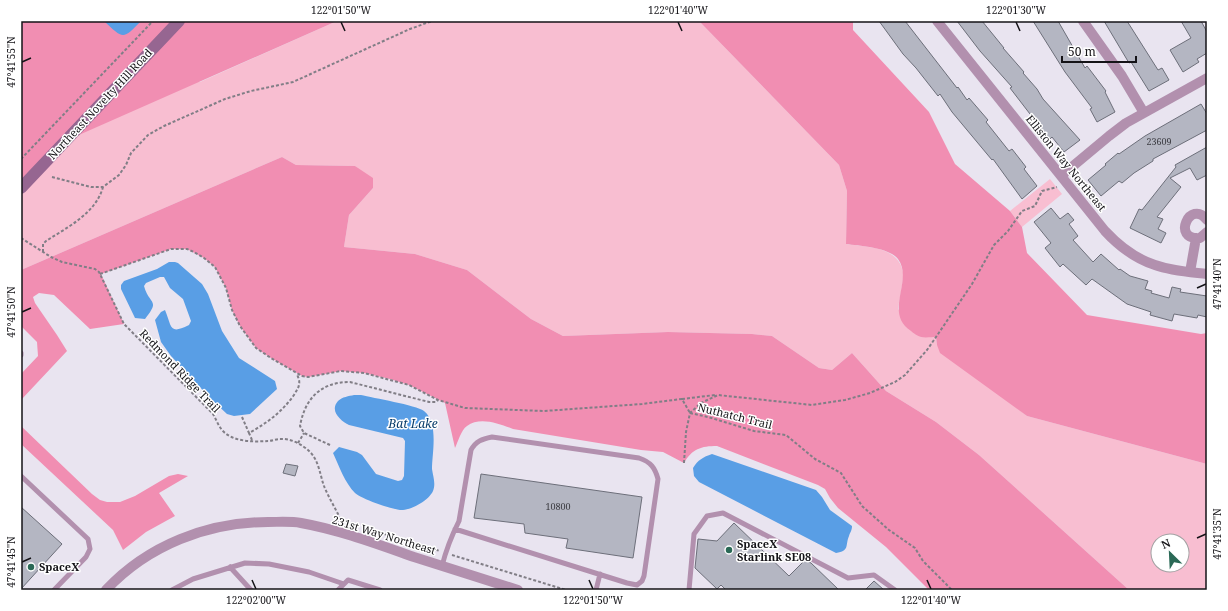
<svg xmlns="http://www.w3.org/2000/svg" width="1228" height="611" viewBox="0 0 1228 611" font-family="'Noto Serif',serif">
  <rect width="100%" height="100%" fill="#e9e4f0"/>
  <path fill="#f8bed1" fill-rule="evenodd" d="M337,21h362l140,144 8,26 -1,53c20,3 52,2 57,28 1,8 -4,29 -5,37l23,28h15l1,8 90,71 180,48v126h-78l-150,-135 -43,-33 -50,-31 -34,-38 -20,17 -13,-2 -47,-32 -20,-2 -84,-2 -105,4 -32,-17 -64,-49 -52,-16 -71,-7 5,-32 24,-27 -18,-22 -59,-1 -14,-8 -261,113v-245l179,57zM1158,541h24v24h-24z
    M1050,179l12,15 -40,33 -12,-16z"/>
  <path fill="#f18eb2" d="M21,21h316l-274,121 -42,46z
    M699,21h154v9l76,82 26,52 55,47 12,16 5,26 60,62 114,19 6,-1v131l-180,-48 -87,-63 -3,-8 -1,-8c-4,0 -11,1 -15,0 -3,-1 -8,-4 -10,-6 -28,-18 3,-51 -13,-72 -10,-12 -37,-13 -52,-15l1,-53 -8,-26z
    M282,157l14,8 59,1 18,12v10l-24,27 -5,32 71,7 52,16 64,49 32,17 105,-4 84,2 20,2 47,32 13,2 20,-17 34,38 50,31 43,33 150,135h-200l-43,-43 -48,-39 -8,-10 -5,-9 -7,-4 -101,-39c-16,0 -25,3 -33,17l-21,-11 -22,-2 -128,-21c-13,-5 -33,-13 -46,-3 -6,4 -9,16 -12,22l-10,-45 -36,-18 -19,-6 -26,-6 -23,-2 -33,6 -6,-1 -31,-18 -15,-10 -16,-22 -8,-16 -6,-22 -11,-21 -11,-9 -17,-9h-16l-70,25 23,50 -34,5 -36,-34 -15,-2 -6,4 2,6 22,32 10,16 -46,49v-26l17,-18 -1,-14 -16,-16v-56z
    M21,426l71,68 8,6 7,2h13l15,-6 34,-20 9,-2 10,2 -29,17 16,23 -29,16 -23,18 -10,-20 -92,-86z"/>
  <path fill="#599ee5" d="M104,21h37c-18,19 -18,18 -37,0z
    M169,262h6l3,1 24,21 6,10 14,37 17,27 36,23 2,8 -27,25 -16,2 -7,-2 -16,-15 -40,-43 -10,-14 -6,-22 6,-8 4,-2c7,17 4,25 24,15l2,-4 -8,-22 -13,-11 -6,-11h-4l-14,6 -2,3c5,19 17,13 1,33l-10,-1 -14,-29v-4l3,-4 33,-12z
    M354,395h7c12,3 55,10 63,16 15,12 8,42 8,58 1,7 4,15 1,22 -4,9 -20,18 -30,19 -7,1 -42,-11 -48,-17 -10,-10 -16,-27 -22,-40l6,-6 18,5 5,3 14,19 22,7 4,-1 2,-4 1,-35 -2,-3 -54,-13c-8,-4 -20,-14 -11,-24 4,-4 11,-5 16,-6z
    M712,454l104,36 6,7 8,13 22,16c0,5 -2,6 -3,10 -4,9 1,15 -13,17l-137,-71 -5,-6 -1,-8c5,-8 10,-11 19,-14z"/>
  <path fill="#b4b6c2" stroke="#6d6f7a" d="M879,21h26l52,67 1,-1 9,13 2,-2 19,22 -2,2 23,29 3,-2 14,18 -2,2 13,17 -15,13 -29,-40 -1,1 -40,-48 -12,-18 -2,2 -22,-28 -13,-14z
    M957,21h25l22,27h-1l21,24 -1,1 14,16 6,10 37,41 -16,12 -12,-15 -2,2 -20,-25 -20,-26 2,-1 -32,-36z
    M1033,21h25l27,47 2,-2 19,25 -1,1 10,20 -18,10 -7,-13 2,-1 -27,-36z
    M1104,21h23l31,49 4,-2 7,12 -20,11 -18,-29 -2,1z
    M1181,21h20l6,11v21l-10,6 2,3 -16,10 -13,-22 21,-12z
    M1201,104l6,10v16l-54,29v2l-19,12 -12,10 -3,-2 -18,15 -13,-16 18,-15 -1,-1 13,-11 1,1 26,-18z
    M1207,147v28l-10,5 -7,-12 -20,10 11,9 -24,30 6,2 -5,10 8,4 -5,10 -31,-15 9,-19 3,1 34,-43 -1,-2z
    M1051,208l9,11 8,-6 6,7 -5,4 9,12 -5,4 20,22 8,-8 18,16 1,-1 10,7 18,5 -3,8 7,2 -1,2 18,5 3,-11 9,2 -1,3 27,4v21l-9,-2 -1,3 -23,-4 -2,7 -22,-6 1,-3 -24,-8 -35,-25 -6,6 -23,-21 -3,3 -15,-19 6,-5 -17,-21z
    M286,464l12,2 -3,10 -12,-3z
    M481,474l161,23 -9,61 -67,-10 2,-9 -43,-6 -1,-9 -50,-6z
    M21,507l41,37 -41,45z
    M734,523l55,53 16,-16 6,3 28,27h-113l-5,-5 -4,4 -22,-21 3,-29 19,2z
    M874,581l10,9h-19z"/>
  <g fill="none" stroke-linecap="round" stroke-linejoin="round">
    <path stroke="#817e86" stroke-width="2" stroke-dasharray="3 2" stroke-linecap="butt" d="M21,159l132,-138
      M52,177l39,10h12l16,-12 7,-10 5,-12 17,-18 16,-9 61,-27 26,-8 42,-9 117,-53 22,-8
      M21,238l30,19 11,5 33,7 4,3 25,52 89,90c3,5 5,11 9,16 10,12 31,12 46,11 4,0 8,-2 12,-2 11,-1 23,6 30,13 9,9 10,23 14,34 4,10 10,20 15,30l-1,6
      M43,252v-8l3,-3c22,-14 50,-28 57,-54
      M100,274l71,-25h16l7,3 10,6 11,9 11,21 6,22 8,16 16,22 15,10 31,18 6,1 33,-6 23,2 45,12 29,15 27,8 79,3 98,-7 40,-5 8,14
      M682,399l33,-4
      M690,413l18,4 46,14 32,4 29,24 26,14 21,33 27,24 26,18 8,13 29,29
      M242,417l7,16
      M252,440l-3,-7c18,-10 33,-21 45,-38 2,-4 5,-7 5,-11 1,-3 -1,-7 -2,-10
      M298,443l6,-10
      M330,445l-26,-12 -4,-7c5,-28 21,-44 50,-44l79,20h7l2,-2
      M684,463l2,-31 4,-19 11,-10 17,-8 94,10 33,-5 25,-7 25,-11 10,-7 22,-25 9,-13 36,-53 22,-39 14,-14 14,-20 13,-5 7,-15 15,-4
      M364,528l76,23
      M452,555l114,35"/>
    <path stroke="#b290ae" stroke-width="5" d="M21,353v2
      M21,476l67,63 2,10 -4,8 -32,33
      M442,566c4,-16 10,-31 17,-45l12,-71c5,-9 11,-11 21,-13l147,21c12,4 16,10 19,21l-14,97 -2,5 -5,4 -10,-2 -172,-54
      M230,567l21,23
      M172,590l21,-11 52,-16 24,1 40,8 35,12
      M338,590l10,-10 32,10
      M596,590l4,-16
      M689,590l5,-56 13,-18 16,-3 125,65 26,-3 21,15"/>
    <path stroke="#b290ae" stroke-width="10" d="M937,21l168,210c13,14 31,28 50,34 17,6 35,7 52,9
      M1083,21l39,55 22,37
      M1061,176l48,-40 17,-13 81,-45
      M1207,220c-17,-22 -36,21 -7,18l7,-6
      M1190,272l6,-34
      M106,590c42,-45 102,-68 162,-68 11,0 23,-1 33,1 39,7 76,21 113,34 35,11 69,22 104,33"/>
    <path stroke="#966691" stroke-width="12" d="M21,188l158,-167"/>
  </g>
  <path fill="none" stroke="#141317" stroke-width="1.5" d="M341,22l4,9M678,22l4,9M1016,22l4,9M22,62l9,-4M1197,288l9,-4M22,312l9,-4M1197,538l9,-4M22,562l9,-4M252,580l4,9M589,580l4,9M927,580l4,9"/>
  <g fill="#2a6956" stroke="#fff" stroke-width="1.5">
    <circle cx="729" cy="550" r="4"/>
    <circle cx="31" cy="567" r="4"/>
  </g>
  <g text-anchor="middle" stroke-width="3" stroke-linejoin="round" paint-order="stroke">
    <g font-size="9" fill="#3c3c42">
      <text x="1159" y="145">23609</text>
      <text x="558" y="510">10800</text>
    </g>
    <g font-size="11" fill="#141317" stroke="#fff">
      <text transform="translate(100 104) rotate(-47)" y="4">Northeast Novelty Hill Road</text>
      <text transform="translate(1066 163) rotate(51)" y="4">Elliston Way Northeast</text>
      <text transform="translate(180 371) rotate(46)" y="4">Redmond Ridge Trail</text>
      <text transform="translate(735 416) rotate(14)" y="4">Nuthatch Trail</text>
      <text transform="translate(384 535) rotate(17)" y="4">231st Way Northeast</text>
    </g>
    <g font-size="11" font-weight="bold" fill="#141317" stroke="#fff" text-anchor="start">
      <text x="737" y="548">SpaceX<tspan x="737" dy="13">Starlink SE08</tspan></text>
      <text x="39" y="571">SpaceX</text>
    </g>
    <g font-size="12" font-style="italic" fill="#093d6b" stroke="#fff">
      <text x="413" y="428">Bat Lake</text>
    </g>
  </g>
  <rect width="1228" height="611" fill="none" stroke="#ffffff" stroke-width="44"/>
  <g transform="translate(1170 553) rotate(336)"><circle r="19" fill="#ffffff" stroke="#a1a1a2"/>
  <path d="M0-3L7 15L0 10L-7 15Z" fill="#2a6956"/>
  <text y="-6" font-size="11" font-weight="bold" text-anchor="middle" fill="#141317">N</text>
  </g>
  <path d="M1062 56v6h74v-6" fill="none" stroke="#141317" stroke-width="2"/>
  <text x="1068" y="56" font-size="12" fill="#141317" stroke="#ffffff" stroke-width="3" paint-order="stroke">50 m</text>
  <rect x="22" y="22" width="1184" height="567" fill="none" stroke="#141317" stroke-width="1.5"/>
  <g font-size="10" text-anchor="middle" fill="#141317">
    <text x="341" y="14">122°01'50"W</text>
    <text x="678" y="14">122°01'40"W</text>
    <text x="1016" y="14">122°01'30"W</text>
    <text transform="translate(11 62) rotate(-90)" y="4">47°41'55"N</text>
    <text transform="translate(1217 284) rotate(-90)" y="4">47°41'40"N</text>
    <text transform="translate(11 312) rotate(-90)" y="4">47°41'50"N</text>
    <text transform="translate(1217 534) rotate(-90)" y="4">47°41'35"N</text>
    <text transform="translate(11 562) rotate(-90)" y="4">47°41'45"N</text>
    <text x="256" y="604">122°02'00"W</text>
    <text x="593" y="604">122°01'50"W</text>
    <text x="931" y="604">122°01'40"W</text>
  </g>
</svg>
